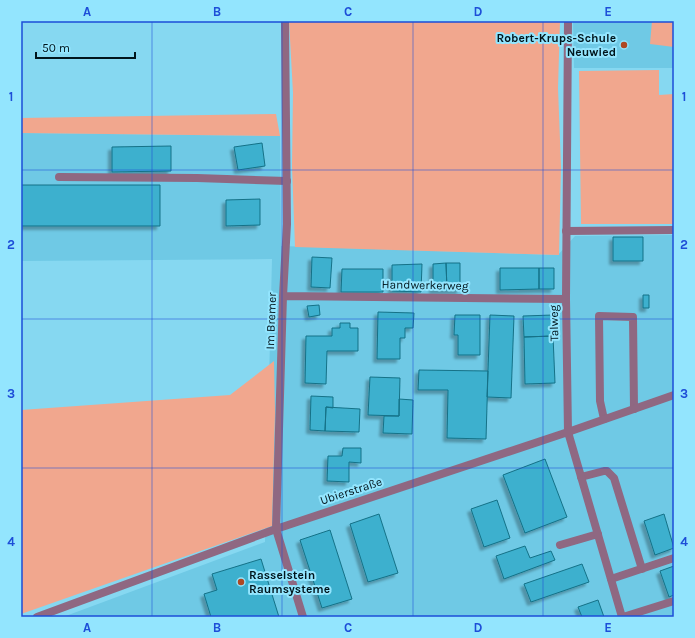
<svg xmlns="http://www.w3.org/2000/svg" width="695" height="638" viewBox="0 0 695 638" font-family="Karla,sans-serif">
  <defs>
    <filter id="shadow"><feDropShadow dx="-3.5" dy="3.5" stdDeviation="1" flood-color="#0004"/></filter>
  </defs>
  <rect width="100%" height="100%" fill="#86d8f1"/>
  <path fill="#6fc9e5" d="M573,21h101v47h-100z
    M21,133l259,3 1,110 277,9 17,-19 99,-1v382h-611l202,-75 7,-283 -251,2z"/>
  <path fill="#f1a78e" d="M289,21h271l-2,67 3,79 -2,88 -264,-8 -3,-81 1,-73z
    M652,21h22v26l-24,-3z
    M659,70v25l15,-1v130h-93l-2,-153z
    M276,114l4,22 -259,-3v-15z
    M274,361l1,52 -3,113 -251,88v-204l209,-15z"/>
  <path fill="#3db0ce" stroke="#137187" filter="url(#shadow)" d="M262,143l3,23 -27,4 -4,-23z
    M171,146v25l-59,1v-25z
    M21,185h139v41h-139z
    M260,199v26l-34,1v-26z
    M613,237h30v24h-30z
    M312,257l20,1 -2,30 -19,-1z
    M446,263l1,27h-14v-26z
    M446,263h14v27h-13z
    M422,264l-1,28 -29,-1v-26z
    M500,268h39v21l-39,1z
    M539,268h15v21h-15z
    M342,269h41v23h-42z
    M643,295h6v13h-6z
    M319,305l1,10 -11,2 -2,-11z
    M378,312l36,1 -1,15h-8v10h-5v21h-23z
    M455,315h25v40h-22v-20h-4z
    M490,315l24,1 -3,82 -24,-1z
    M553,315v21l-29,1 -1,-21z
    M340,323h10v5h8v23h-31l-1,33 -21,-1 1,-47h26v-8h8z
    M553,336l2,47 -30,1 -1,-47z
    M419,370l69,1 -2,68 -39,-1 1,-48h-30z
    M370,377l30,1 -1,38 -31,-1z
    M311,396l22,1v11l-7,-1 -1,24 -15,-1z
    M399,399l14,1 -1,34 -29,-1 1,-17h15z
    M326,407l34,2 -1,23 -34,-1z
    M343,448h18v15l-12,-1v20l-22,-1 1,-25h14z
    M545,459l22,58 -42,16 -22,-58z
    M497,500l13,38 -26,9 -13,-38z
    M379,514l19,59 -30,9 -18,-58z
    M664,514l10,34 -19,7 -11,-34z
    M330,530l22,69 -30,9 -22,-68z
    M525,546l5,12 21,-7 4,9 -51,19 -8,-23z
    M261,559l18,58h-68l-7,-23 13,-4 -5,-16z
    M582,564l7,18 -58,20 -7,-18z
    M674,566v29l-5,2 -9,-26z
    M598,600l6,17h-22l-4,-10z"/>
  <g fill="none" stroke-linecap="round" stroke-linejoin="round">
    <path stroke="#8f6882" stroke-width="8" d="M59,177l138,1 90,3
      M566,231l108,-1
      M604,419l-4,-18 -1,-85 34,1 1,92
      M581,477l23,-6h3l7,7 28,91
      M560,545l38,-11
      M611,579l63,-21
      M623,617l51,-16"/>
    <path stroke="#8f6882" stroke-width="8" d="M285,21l2,203 -4,72 -7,233 27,88
      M568,21l-2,278 2,133 54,185
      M283,296l283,3
      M37,617l239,-88 292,-97 106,-37"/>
  </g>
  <path fill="none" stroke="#1d4ed8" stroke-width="1" stroke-opacity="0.55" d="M152,21v596M282,21v596M413,21v596M543,21v596M21,170h653M21,319h653M21,468h653"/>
  <g fill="#af4823" stroke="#93e5fe" stroke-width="1.5">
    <circle cx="624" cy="45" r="4"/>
    <circle cx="241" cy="582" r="4"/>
  </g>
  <g text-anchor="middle" stroke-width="4" stroke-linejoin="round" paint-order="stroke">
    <g font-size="12" font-weight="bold" fill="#00151c" stroke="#93e5fe" text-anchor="end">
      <text x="616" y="42">Robert-Krups-Schule<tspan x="616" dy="14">Neuwied</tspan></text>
      <text x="249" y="579" text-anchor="start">Rasselstein<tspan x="249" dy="14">Raumsysteme</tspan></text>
    </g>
    <g font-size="12" fill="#00151c" stroke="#93e5fe">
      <text transform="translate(425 285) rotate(1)" y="4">Handwerkerweg</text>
      <text transform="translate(271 321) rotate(-88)" y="4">Im Bremer</text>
      <text transform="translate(554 323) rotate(-91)" y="4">Talweg</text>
      <text transform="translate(351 491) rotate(-18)" y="4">Ubierstraße</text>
    </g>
  </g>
  <rect width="695" height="638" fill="none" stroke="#93e5fe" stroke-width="44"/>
  <path d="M36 52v6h99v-6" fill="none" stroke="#00151c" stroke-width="2"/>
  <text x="42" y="52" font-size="12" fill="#00151c" stroke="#93e5fe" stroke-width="3" paint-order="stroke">50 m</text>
  <rect x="22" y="22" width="651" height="594" fill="none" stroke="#1d4ed8" stroke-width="1.5"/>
  <g font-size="13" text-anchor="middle" font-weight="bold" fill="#1d4ed8">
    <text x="87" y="16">A</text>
    <text x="217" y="16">B</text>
    <text x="348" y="16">C</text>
    <text x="478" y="16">D</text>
    <text x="608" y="16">E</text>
    <text x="11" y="101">1</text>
    <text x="684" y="101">1</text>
    <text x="11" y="249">2</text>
    <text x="684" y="249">2</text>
    <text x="11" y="398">3</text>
    <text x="684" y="398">3</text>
    <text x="11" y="546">4</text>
    <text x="684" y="546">4</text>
    <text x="87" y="632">A</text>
    <text x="217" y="632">B</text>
    <text x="348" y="632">C</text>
    <text x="478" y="632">D</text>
    <text x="608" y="632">E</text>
  </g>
</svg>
